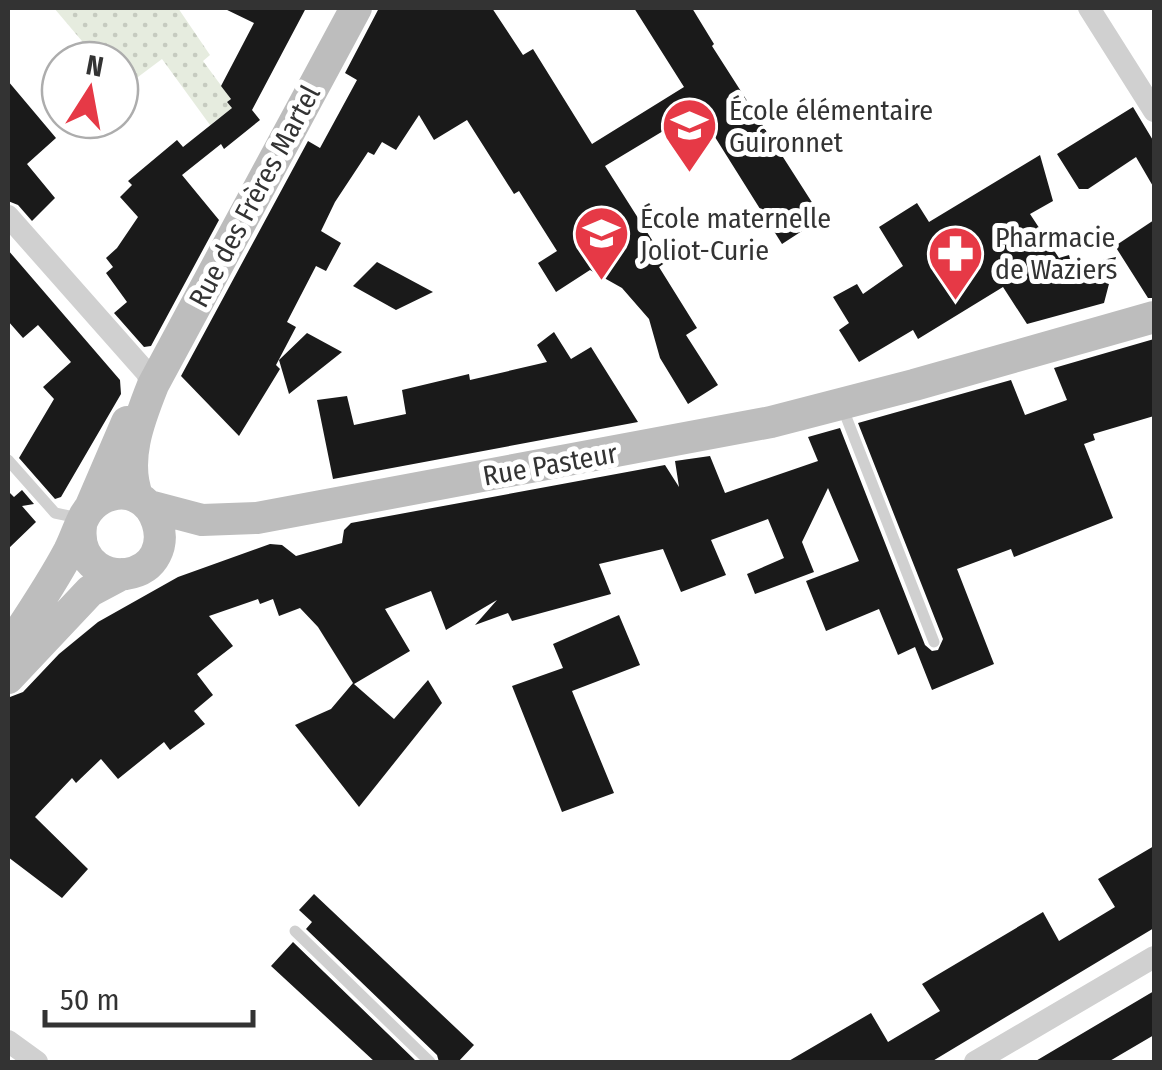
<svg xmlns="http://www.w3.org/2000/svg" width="1162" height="1070" viewBox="0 0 1162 1070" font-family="'Fira Sans Condensed',sans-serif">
  <defs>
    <pattern id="grass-dots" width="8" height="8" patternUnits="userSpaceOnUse" patternTransform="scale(2.5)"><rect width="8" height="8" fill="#e6ecdf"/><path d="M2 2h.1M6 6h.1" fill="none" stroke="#c6cbc0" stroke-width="1.8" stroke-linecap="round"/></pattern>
  </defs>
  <rect width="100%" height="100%" fill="#fff"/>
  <path fill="url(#grass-dots)" d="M54,8h124l32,47 -7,6 28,38 -4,3 5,6 -22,17 -48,-66 -40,30 -2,-29h-22z"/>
  <path fill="#1a1a1a" d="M223,8h83l-54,102 8,10 -36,29 -3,-5 -39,31 37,45 -68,126 -7,1 -30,-34 13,-11 -21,-29 7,-6 -7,-9 11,-10 21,-31 -18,-20 12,-12 -4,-4 49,-41 6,7 49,-39 -5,-6 4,-3 -10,-13 33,-63z
    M379,8h113l31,47 10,-6 59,95 92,-57 -50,-79h58l22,36 -2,2 110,172 -40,26 -84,-134 -93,56 61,96 -7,5 38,61 -11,7 32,50 -30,19 -28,-46 -11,-39 -27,-31 -32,-18 -34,22 -18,-29 19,-12 -38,-60 -5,3 -47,-74 -33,20 -15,-25 -23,35 -14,-8 -8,13 -6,-3 -33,50 -14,29 20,12 -15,28 -10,-5 -29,56 9,5 -20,38 4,4 -41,67 -58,-60 127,-235 12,7 37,-68 -12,-7z
    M8,81l48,57 -29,26 28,34 -23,23 -14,-16 -10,-4z
    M1133,107l21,35v46l-18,-31 -48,32h-9l-22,-35z
    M1040,155l13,46 -23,13 29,44 10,-3 3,12 44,-10 -12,46 -77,21 -24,-37 -85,52 -5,-9 -54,32 -20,-32 10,-7 -16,-26 24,-13 6,10 40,-28 -24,-39 38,-24 12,19z
    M1154,220v78h-6l-33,-52z
    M8,250l112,130 1,14 -60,103 -6,2 -36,-41 35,-59 -11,-12 28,-25 -33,-37 -15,13 -15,-17z
    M377,262l56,30 -37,18 -43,-24z
    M554,332l17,27 20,-12 47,75 -305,57 -16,-79 30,-4 7,29 52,-11 -4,-24 67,-16 1,6 77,-18 -10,-17z
    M307,333l35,19 -53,42 -10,-34z
    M1154,339v77l-61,18 2,6 -11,4 29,74 -99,39 -3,-8 -54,20 37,95 -62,26 -17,-43 -17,8 -19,-46 -53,22 -20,-50 53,-20 -31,-73 -26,54 12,30 -59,22 -8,-20 37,-16 -16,-39 -57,21 15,35 -45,17 -18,-43 -64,15 12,30 -99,27 -4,-8 -33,12 22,-25 -51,30 -15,-39 -46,18 25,42 -56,33 40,35 34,-39 14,23 -83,104 -64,-82 36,-16 22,-26 -35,-56 -18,-19 -21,8 -6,-17 -13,5 -2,-5 -49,17 24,30 -36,28 16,21 -19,16 11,13 -35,26 -6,-8 -46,37 -17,-20 -25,24 -4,-5 -37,39 53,52 -26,29 -54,-41 2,-160 13,-5 36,-38 39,-32 80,-45 92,-33 12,1 14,11 46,-13 2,-13 7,-7 314,-58 14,22 -4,-26 35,-5 15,37 93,-32 -10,-24 32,-9 85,217 7,6 6,-1 5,-11 -85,-216 153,-43 14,35 42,-15 -13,-32z
    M22,490l12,14 -12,2 14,16 -28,27v-58l6,6z
    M619,615l21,50 -68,26 42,102 -52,19 -50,-126 51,-18 -10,-24z
    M1154,846v82l-223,134h-144l84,-49 17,29 52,-31 -18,-27 121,-72 16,29 56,-34 -17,-28z
    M314,894l160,151 -16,17h-19l-2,-7 -131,-126 6,-7 -13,-12z
    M293,942l124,120h-42l-104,-96z
    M1154,991v44l-46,27h-74z"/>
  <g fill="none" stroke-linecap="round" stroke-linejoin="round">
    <path stroke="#d0d0d0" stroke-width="11" d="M843,409l91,233
      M8,460l47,53 24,5
      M295,931l135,131"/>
    <path stroke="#d0d0d0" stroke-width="22" d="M1089,8l65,103
      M8,216l138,156 7,13
      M8,1041l29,21
      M975,1062l179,-105"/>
    <path stroke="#bdbdbd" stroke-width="32" d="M138,498c-15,-37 1,-78 15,-113l203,-377
      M149,506l53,14 55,-2 514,-96 143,-37 240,-68
      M90,508l37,-86
      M8,649c21,-32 43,-64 61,-98 6,-12 10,-25 16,-36 4,-7 9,-12 16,-16 56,-29 86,66 25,75 -10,1 -20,-1 -29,-7 -14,-10 -18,-25 -16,-41
      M8,678l82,-87 32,-17"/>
  </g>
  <defs>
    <symbol id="school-pin" viewBox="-11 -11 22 30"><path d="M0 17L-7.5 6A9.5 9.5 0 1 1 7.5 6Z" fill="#e63946" stroke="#fff"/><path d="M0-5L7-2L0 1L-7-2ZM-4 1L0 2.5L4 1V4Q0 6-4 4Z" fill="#fff"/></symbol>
    <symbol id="pharmacy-pin" viewBox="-11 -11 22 30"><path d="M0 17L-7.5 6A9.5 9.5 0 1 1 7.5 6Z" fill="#e63946" stroke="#fff"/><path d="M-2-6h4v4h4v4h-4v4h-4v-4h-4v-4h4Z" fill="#fff"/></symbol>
  </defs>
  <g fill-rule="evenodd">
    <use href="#school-pin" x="658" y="94" width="63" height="86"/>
    <use href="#school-pin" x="570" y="202" width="63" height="86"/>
    <use href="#pharmacy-pin" x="924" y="222" width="63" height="86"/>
  </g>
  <g text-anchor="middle" stroke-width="10" stroke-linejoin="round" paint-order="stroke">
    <g font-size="28" fill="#333" stroke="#fff" text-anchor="start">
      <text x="729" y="120">École élémentaire<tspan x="729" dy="32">Guironnet</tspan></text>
      <text x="640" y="228">École maternelle<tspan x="640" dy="32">Joliot-Curie</tspan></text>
      <text x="995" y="247">Pharmacie<tspan x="995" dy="32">de Waziers</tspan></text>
    </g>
    <g font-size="28" fill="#333" stroke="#fff">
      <text transform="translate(254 196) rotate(-62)" y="10">Rue des Frères Martel</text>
      <text transform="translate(550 464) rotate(-10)" y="10">Rue Pasteur</text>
    </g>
  </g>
  <rect width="1162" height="1070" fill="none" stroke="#333333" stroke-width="20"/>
  <g transform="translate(90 90) rotate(11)"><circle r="48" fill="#ffffff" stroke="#adadad" stroke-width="2.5"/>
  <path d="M0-8L18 38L0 25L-18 38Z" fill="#e63946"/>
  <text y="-15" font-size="28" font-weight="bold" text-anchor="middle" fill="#333333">N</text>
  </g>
  <path d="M45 1010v15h208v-15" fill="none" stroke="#333333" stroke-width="5"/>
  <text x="60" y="1010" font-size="30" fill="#333333" stroke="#ffffff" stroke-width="8" paint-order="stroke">50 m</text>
</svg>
